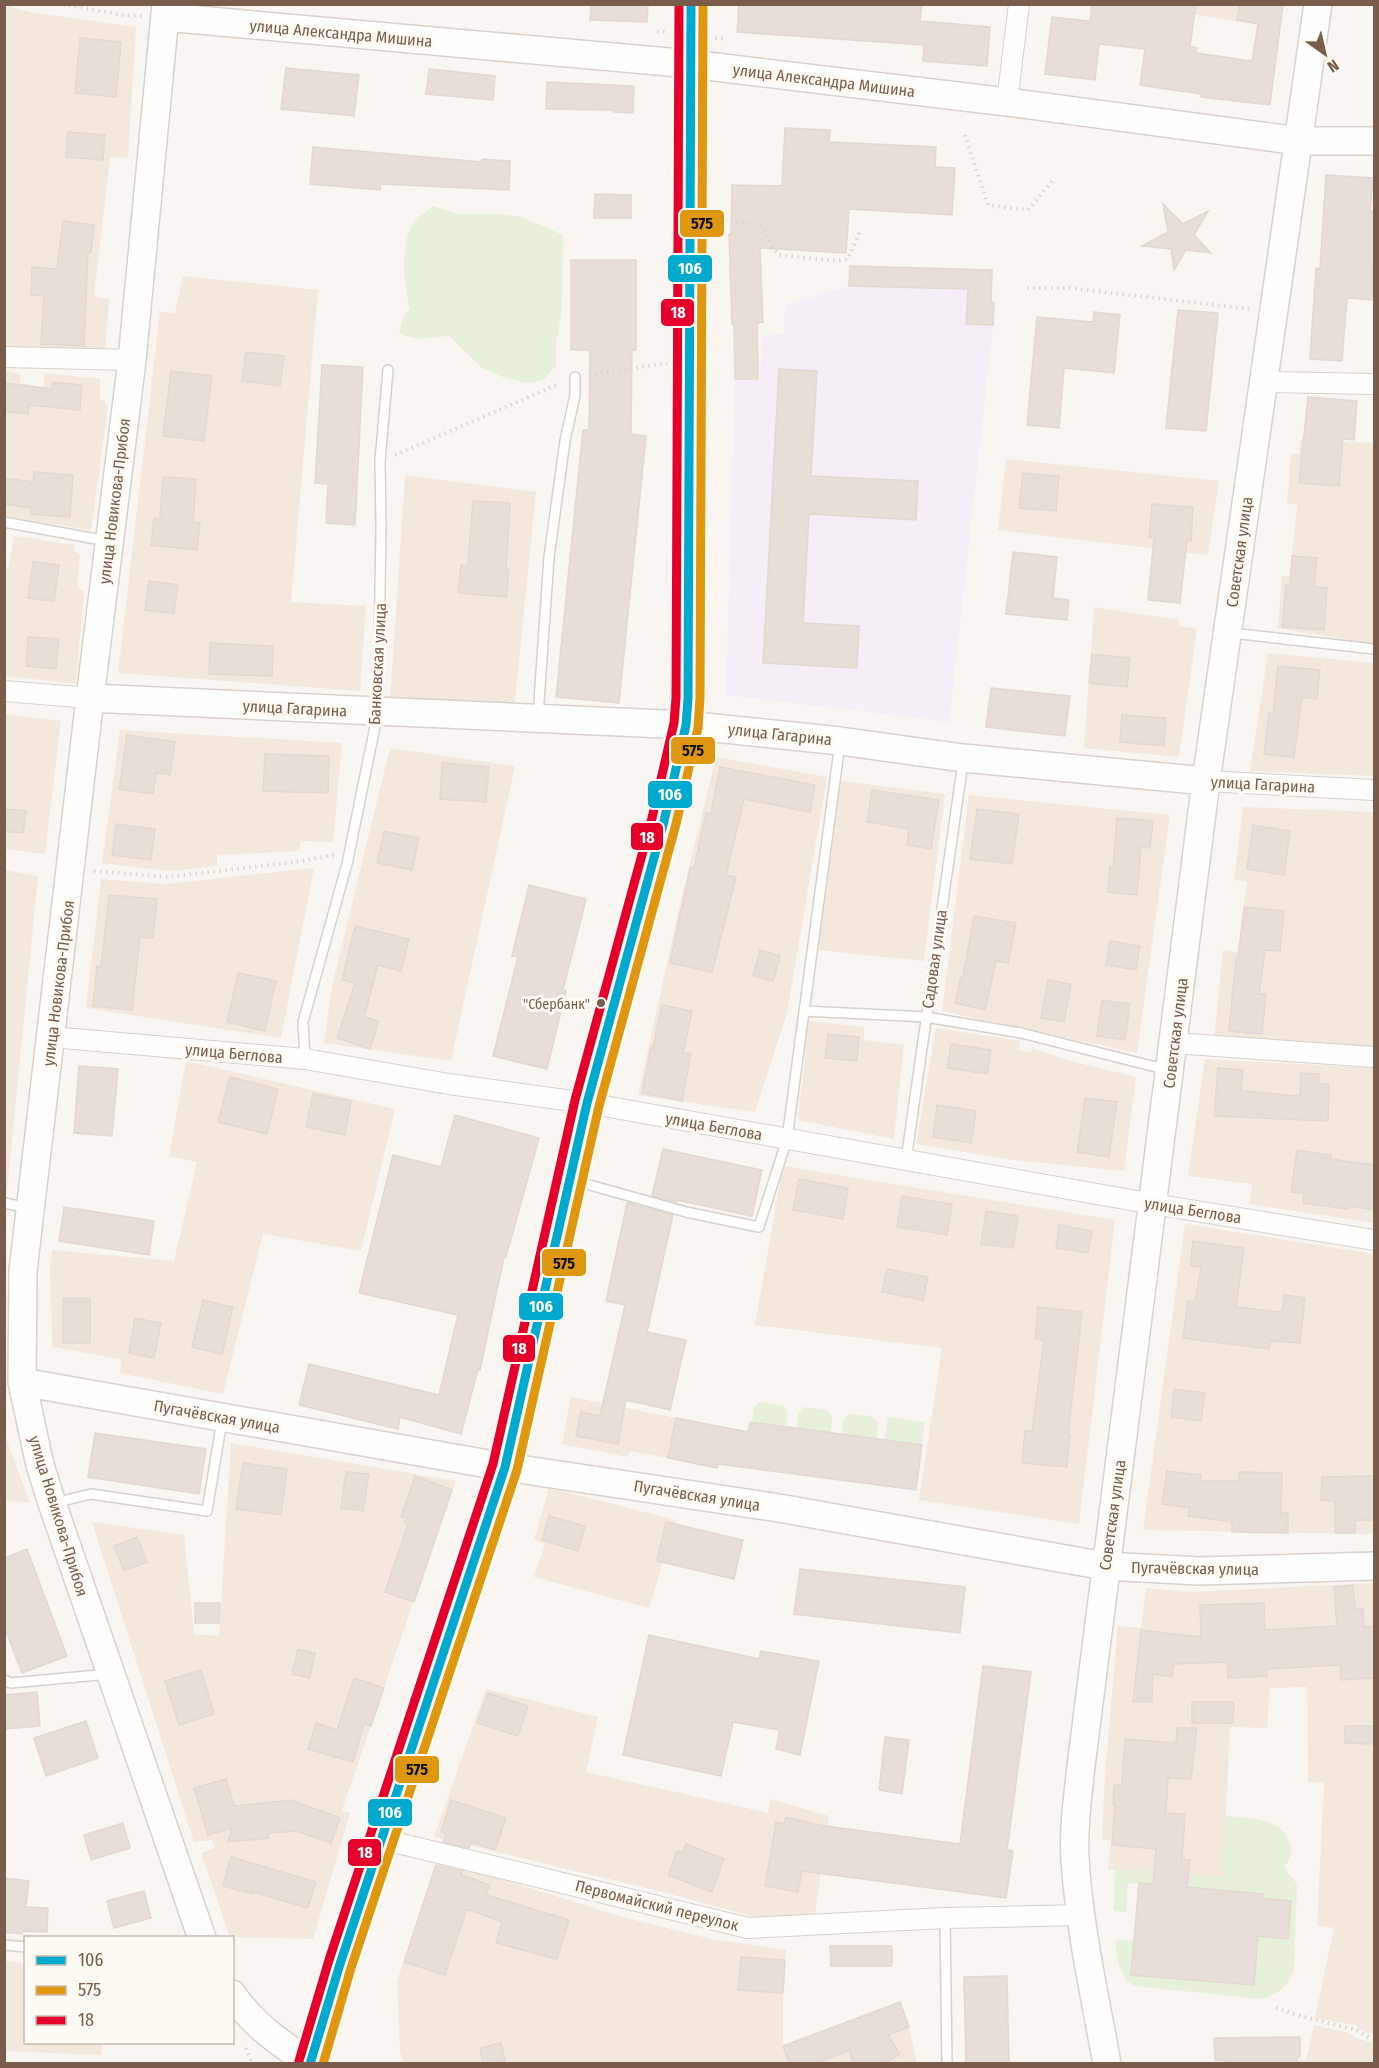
<svg xmlns="http://www.w3.org/2000/svg" width="1379" height="2068" viewBox="0 0 1379 2068" font-family="'Fira Sans Condensed',sans-serif">
  <rect width="100%" height="100%" fill="#f9f5f0"/>
  <path fill="#f2e8de" d="M1153,4l130,1 -5,23h2l-127,-20z
    M5,5l25,7 106,15 -8,131 -18,-1 -16,139 15,3 -4,54 -100,-3z
    M183,276l135,14 -27,312 75,4 -6,85 -242,-18 42,-361 15,1z
    M4,371l16,2v10l23,4 2,-14 55,6v19l8,8 -17,124 -86,-14z
    M1300,440l74,3v201l-96,-16 4,-52h8l7,-71 -10,-2 4,-49h8z
    M1006,459l213,22 -11,74 -210,-25z
    M405,475l131,17 -22,219 -124,-11z
    M14,536l61,9 -1,6 6,3 -3,32 7,5 -8,93 -71,-8 -1,-107h4z
    M1094,607l85,13v6l18,3 -18,128 -95,-9z
    M1268,653l106,10v113l-124,-5z
    M5,714l56,7 -16,133 -40,-5z
    M120,730l222,13 -9,99 -32,-1 -2,10 -82,4v11l-48,5 -67,-8z
    M390,748l125,18 -64,295 -127,-18 8,-57z
    M716,757l111,20 -40,236 -32,99 -117,-17 41,-186z
    M841,781l104,13 -21,167 -106,-11z
    M969,795l201,20 -33,238 -195,-42z
    M1243,807l131,5v235l-160,-8 9,-89 15,2 9,-71 -13,-1z
    M314,868l-33,170 -195,-30 15,-129 64,5z
    M5,870l33,6 -31,315h-3z
    M809,1021l55,6v13l40,5 -10,94 -96,-19z
    M936,1028l84,13 -1,10 12,1 2,-4 37,13 66,16 -12,94 -110,-11 -98,-16z
    M1205,1059l169,9v155l-125,-19 3,-20 -64,-8z
    M186,1061l209,48 -34,142 -98,-17 -40,160 -103,-21 1,-14 -69,-12 -2,-78 2,-19 122,11 23,-99 -28,-6z
    M783,1166l332,54 -36,304 -160,-24 23,-152 -187,-23z
    M1185,1224l189,30v280l-231,-4z
    M571,1397l105,21 -8,40 -39,-7 -1,6 -66,-13z
    M5,1436l25,67 -25,-3z
    M231,1443l225,38 -23,61 -143,-25 -10,53 132,36 -70,204 8,3 -37,126 -83,-2 -29,-84 14,-5 -3,-8 -18,2 -102,-320 92,13 10,99 25,2z
    M549,1488l127,32 -27,88 -115,-31 11,-33 -11,-4z
    M1374,1583v451l-7,-1 -12,-8 -40,-7 19,-90 -17,-3 7,-142 -16,-1 -1,-95 -37,1 -3,40 -37,-1 -7,150 -115,-8 3,-29h-9l3,-67 13,-147 23,2 5,-40 42,4z
    M486,1689l112,28 -12,55 182,41 3,-14 58,17 -14,98 -53,5 -103,-28 -225,-54z
    M436,1865l25,8 3,-6 158,50 89,22 75,11 -3,43v53l6,17h-385l-4,-11 -3,-71z
    M5,1961l20,3 1,78 77,1 -2,12 -96,-4z
    M1314,2025l35,8 10,6 15,4v20l-222,1 154,-4z
    M909,2027l8,36 -103,1z"/>
  <path fill="#f6e8e1" d="M290,1516l143,26 -21,64 -132,-36z"/>
  <path fill="#f6eef6" d="M849,286l118,3v35l26,1 -44,397 -223,-27 9,-315h25l2,-44 22,-2 1,-29z"/>
  <path fill="#e7f0db" d="M433,206l25,8h42l21,3 42,18 -1,75 -6,33v23l-13,14 -15,3 -23,-5 -23,-10 -33,-32 -31,3 -19,-5 4,-16 7,-10c-6,-22 -11,-67 5,-86 4,-6 12,-11 18,-16z
    M759,1402l24,3 5,7 -2,15 -34,-4 2,-15z
    M803,1407l24,3 5,7 -1,16 -34,-4 1,-15z
    M849,1414l23,2 6,7 -2,16 -34,-5 1,-14z
    M888,1417l37,5 -3,23 -38,-5z
    M1225,1816c24,3 58,1 65,28 3,10 1,14 -5,22 1,7 9,11 12,19l-3,85c-6,16 -16,25 -33,29l-127,-13c-16,-10 -18,-29 -18,-46l18,1 -3,34 122,10 5,-49 30,3 3,-38 -29,-3v-4l-134,-11 -2,29 -12,-1 1,-42 107,8z"/>
  <path fill="#e6ded7" stroke="#e2d8d2" stroke-width="1.5" d="M591,4h57l-1,18 -57,-2z
    M739,4h183l-2,17 70,6 -3,39 -64,-5 1,-16 -187,-13z
    M1092,4h104l-6,42 7,2 -1,5 56,8 6,-37 -21,-4 3,-16h43l-13,101 -69,-8v-3l-61,-9 5,-36 -46,-5 -4,36 -50,-6 7,-57 38,4z
    M80,38l41,4 -5,55 -41,-4z
    M286,68l73,7 -5,41 -73,-7z
    M429,69l66,7 -2,24 -67,-6z
    M547,82l87,4 -1,27 -19,-1v-2l-68,-1z
    M785,128l45,2 -1,12 107,5 -1,20 20,1 -3,47 -103,-6 -3,44 -86,-5 3,74 -6,1 1,56h-23l-1,-55h-2l-3,-90h2l1,-49 50,1z
    M68,132l37,3 -2,25 -37,-3z
    M313,147l169,15v-3l28,2 -1,29 -128,-6 -1,6 -70,-6z
    M1326,175l47,3 -3,33h4l-1,89 -26,-2 -5,63 -32,-2 6,-91 4,1z
    M595,194l36,1v23h-37z
    M1163,204l20,20 25,-13 -14,24 17,18 -25,-3 -12,20 -3,-21 -29,-3 26,-14z
    M63,221l31,4 -3,27 -3,-1 -4,95 -43,-2 3,-48 -13,-1 1,-28 25,2z
    M571,260h65v90h-4l-1,84 15,2 -27,267 -63,-6 27,-267h6l1,-80h-19z
    M850,266l142,4 -1,32h3l-1,23 -27,-1 2,-35 -119,-3z
    M1178,310l40,3 -12,118 -40,-3z
    M1094,312l26,3 -6,58 -50,-5 -5,60 -32,-3 10,-108 56,5z
    M246,352l38,4 -4,30 -38,-5z
    M322,365l41,2 -8,158 -29,-2 2,-39 -13,-1z
    M779,369l38,2 -6,105 107,5 -2,39 -107,-6 -6,109 56,3 -2,42 -94,-5z
    M171,371l41,5 -8,65 -41,-5z
    M53,382l29,3 -2,25 -51,-5 -1,9 -24,-3v-28l48,6z
    M1308,397l49,4 -3,39 -11,-1 -4,47 -40,-3z
    M34,472l39,3 -3,42 -39,-3v-6l-27,-4v-26l29,4z
    M1023,473l36,3 -3,35 -37,-3z
    M163,477l33,2 -3,43 7,1 -3,27 -46,-5 3,-27 6,1z
    M473,501l37,2 -4,66h3l-3,28 -48,-4 3,-28 7,1z
    M1152,504l41,3 -2,34 -4,-1 -7,63 -32,-3 6,-62h-5z
    M1013,552l44,5 -4,41 16,2 -2,20 -61,-6z
    M1292,556l25,2 -3,29 13,1 -3,42 -42,-3 4,-42h4z
    M33,562l26,3 -5,36 -26,-3z
    M149,581l29,4 -4,29 -29,-4z
    M28,637l31,2 -3,30 -30,-3z
    M210,643l63,3 -1,30 -63,-2z
    M1092,654l38,4 -3,29 -38,-4z
    M1278,666l42,4 -3,29 -15,-2 -8,61 -30,-4 5,-42 4,1z
    M991,688l79,8 -5,40 -79,-9z
    M1122,715l44,3 -2,28 -44,-4z
    M127,735l48,7 -5,33 -14,-2 -3,21 -34,-5z
    M265,754l64,2 -1,37 -65,-2z
    M442,763l47,4 -3,35 -46,-3z
    M720,767l95,18 -5,27 -66,-13 -18,76 10,2 -24,95 -42,-9 20,-95h4l12,-55 5,1z
    M872,790l67,10 -8,49 -24,-4 2,-16 -42,-7z
    M4,809l22,2 -3,22 -19,-2z
    M977,809l42,5 -7,50 -42,-5z
    M1117,818l36,3 -3,27 -9,-1 -4,48 -29,-3 2,-26 3,1z
    M116,824l39,5 -4,31 -39,-5z
    M1253,825l37,6 -6,44 -37,-6z
    M384,831l35,7 -7,32 -35,-7z
    M529,885l57,14 -23,91 3,1 -19,78 -54,-13 25,-99 -6,-1z
    M109,895l48,4 -4,39 -13,-1 -8,73 -39,-4 4,-40 4,1z
    M1244,907l40,4 -4,40 -15,-1 -6,44h7l-4,40 -33,-3 7,-73h2z
    M974,916l42,7 -8,40 -12,-2 -11,49 -30,-7 6,-26h2z
    M355,926l54,13 -8,32 -23,-6 -14,52 15,4 -9,28 -33,-11 18,-55 -13,-3z
    M1110,941l30,5 -4,24 -30,-5z
    M760,950l20,6 -7,25 -20,-5z
    M238,973l38,8 -11,50 -38,-9z
    M1048,980l23,4 -7,38 -23,-4z
    M1102,1000l28,4 -5,36 -28,-4z
    M662,1005l30,6 -9,42 8,1 -9,47 -40,-8 9,-46h2z
    M828,1034l31,3 -2,24 -32,-3z
    M951,1044l40,6 -4,24 -40,-6z
    M79,1066l39,3 -6,67 -38,-3z
    M1218,1068l25,2 -2,21 59,5 1,-23 18,1 -1,10h11l-1,37 -114,-5z
    M230,1077l48,12 -11,45 -49,-12z
    M313,1094l38,7 -6,34 -39,-8z
    M1085,1098l32,4 -8,55 -32,-5z
    M937,1105l39,6 -5,32 -38,-6z
    M455,1115l84,23 -33,119h-2l-24,113 -2,-1 -17,65 -61,-17 -2,12 -99,-24 10,-41 130,31 19,-80 -99,-22 34,-138 48,12z
    M663,1149l99,21 -10,46 -75,-16 -1,2 -24,-6z
    M1297,1150l34,5 -1,4 44,6v45l-26,-4v3l-45,-6 1,-10 -13,-1z
    M799,1179l49,9 -5,31 -50,-9z
    M902,1196l50,8 -5,31 -50,-8z
    M627,1203l46,12 -26,117 39,8 -16,70 -44,-10 -8,44 -42,-8 5,-24 19,4 25,-111 -19,-4z
    M64,1207l90,14 -5,34 -90,-14z
    M986,1211l32,5 -5,32 -32,-4z
    M1059,1225l33,6 -4,22 -32,-5z
    M1193,1241l51,7 -8,59 46,5 2,-17 21,3 -5,45 -30,-2 -1,8 -86,-11 5,-37 7,1 6,-35 -11,-1z
    M887,1269l41,8 -5,23 -41,-8z
    M63,1298h27v45h-27z
    M203,1300l30,7 -11,47 -30,-7z
    M1038,1307l44,5 -14,123h2l-3,32 -45,-4 3,-32h7l12,-91 -9,-1z
    M135,1318l26,5 -7,35 -25,-5z
    M1174,1389l31,4 -4,28 -30,-4z
    M676,1418l72,14 2,-10 172,23 -6,45 -198,-26 -1,4 -49,-10z
    M95,1433l111,16 -7,45 -111,-17z
    M243,1463l44,6 -6,46 -45,-6z
    M1167,1471l34,4 -1,6h39v-9l43,1 -1,40h7v20l-56,-1v-10l-44,-6 2,-8 -28,-4z
    M346,1472l23,2 -6,37 -22,-3z
    M415,1476l37,14 -38,112 -29,-10 23,-68 -3,-1 2,-5 -6,-1z
    M1374,1476v44h-19v13h-20v-32l-14,-1 1,-23z
    M549,1516l36,10 -7,25 -36,-11z
    M666,1522l77,18 -9,39 -77,-18z
    M137,1537l10,25 -23,9 -10,-25z
    M27,1549l40,107 -45,17 -18,-47v-68z
    M800,1569l165,18 -5,46 -166,-19z
    M1353,1585l2,24h8l1,18 10,-1v52l-33,2 -1,-15 -74,4 1,7 -39,2 -1,-16 -54,2 -1,13 -19,-3 -1,28h-19l8,-72 60,7 -1,-32 64,-2 1,27 72,-4 -3,-39z
    M195,1603h25l-1,20h-24z
    M649,1635l110,24 2,-8 58,10 -19,94 -24,-6 4,-19 -47,-8 -12,54 -98,-21z
    M298,1649l17,4 -5,25 -18,-4z
    M983,1666l48,6 -24,178 6,1 -7,47 -204,-27 -4,21 -33,-6 11,-64 8,2 2,-7 32,8 142,19z
    M201,1670l13,44 -35,11 -14,-44z
    M354,1678l30,10 -13,38 -7,-2 -11,38 -45,-13 8,-26 21,7z
    M37,1692l3,34 -34,3 -2,-34z
    M488,1693l40,13 -10,30 -41,-13z
    M1192,1702h42l-1,21h-41z
    M86,1721l12,37 -52,18 -12,-38z
    M1345,1726h29v18l-29,-1z
    M1177,1728h20l-6,51 -23,-1 -2,35 19,1 -3,46h8l-3,27 76,7 -1,4 29,3 -3,38 -30,-3 -4,49 -123,-10 8,-92 14,1 3,-35 -44,-4 3,-40h-2l1,-20h8l3,-46 51,4z
    M885,1737l24,3 -7,54 -23,-4z
    M226,1779l8,27 57,-6 49,18 -9,25 -35,-12 -28,2 1,5 -41,4 4,-14 -24,7 -14,-47z
    M451,1800l55,18 -11,32 -24,-8 -2,6 -26,-6 3,-8 -5,-2z
    M123,1823l7,25 -39,12 -7,-25z
    M686,1844l38,15 -12,33 -44,-17 9,-24 5,2z
    M231,1857l85,25 -8,26 -55,-16v2l-30,-8z
    M436,1865l26,6 -1,4 29,10 -4,10 83,25 -12,39 -61,-16 6,-21 -35,-13 -22,66 -41,-13z
    M4,1878l25,3 -3,26 22,1 -1,24 -24,-1 -1,3 -18,-2z
    M144,1891l7,27 -37,10 -7,-27z
    M830,1946h62v20h-61z
    M741,1957l44,3 -2,33 -45,-3z
    M1007,1976l2,88h-43l-2,-87z
    M900,2002l9,25 -21,8 12,19 -16,10h-32l-2,-14 -36,14h-25l-6,-18z
    M1300,2037v20h-3v7h-70v-3l-12,-1 -1,-22z
    M501,2043l5,21h-23l-3,-16z"/>
  <g fill="none" stroke-linecap="round" stroke-linejoin="round">
    <defs>
      <path id="lane" d="M4,522l103,19
        M1231,633l143,16
        M538,716l11,-159 16,-116 10,-46v-18
        M804,1011l122,6 95,16 147,37
        M305,1059l-2,-37 44,-158 31,-152 3,-185 -1,-66 8,-91
        M906,1160l57,-398
        M572,1180l114,32 73,15 28,-88 53,-396
        M4,1203l25,5
        M54,1503l37,-9 116,17 15,-91
        M4,1680l7,3 98,-9
        M945,1918l2,146
        M4,1945l22,2"/>
      <path id="street" d="M1007,102l12,-98
        M4,357l128,3
        M1264,382l110,2
        M4,691l86,7
        M1206,781l168,9
        M51,1037l254,22 144,25 138,19 566,101 221,36
        M1173,1043l201,14
        M381,1839l367,89 197,-10 137,-3"/>
      <path id="secondary" d="M166,4l-34,356 -42,338 -67,573 -1,111 18,83 12,38 150,435
        M165,17l526,47 316,38 292,39h75
        M90,698l596,27 154,16 123,17 243,23
        M22,1382l483,85 274,41 326,58 94,5 175,-5
        M232,1994c20,30 49,50 78,69
        M310,2064l30,-100 165,-497 82,-364 77,-282 22,-96 2,-27 3,-694
        M1107,2064c-12,-68 -28,-137 -32,-206 -2,-30 3,-62 6,-92l125,-985 112,-777"/>
    </defs>
    <use href="#lane" stroke="#d7d1cb" stroke-width="12"/>
    <use href="#street" stroke="#d7d1cb" stroke-width="22"/>
    <use href="#secondary" stroke="#d9d2cb" stroke-width="30"/>
    <path stroke="#dcd5d0" stroke-width="4" stroke-dasharray="1.5 4.5" stroke-linecap="butt" d="M63,4l59,11 20,1
      M657,31l11,1
      M715,38l11,1
      M965,135l23,70 40,5 25,-30
      M725,220l36,5c8,9 9,21 18,30l58,6 11,-2 13,-30
      M1027,288h43l180,21
      M589,375l78,-12
      M395,455l164,-71
      M94,871l74,6 127,-15 39,-7
      M1276,2008c26,9 51,15 78,21 7,2 12,9 20,10
      M246,2048l6,16"/>
    <use href="#lane" stroke="#fefefd" stroke-width="9"/>
    <use href="#street" stroke="#fefefd" stroke-width="20"/>
    <use href="#secondary" stroke="#fefefd" stroke-width="27"/>
    <defs>
      <path id="bus-1" d="M310,2064l30,-100 165,-497 82,-364 77,-282 22,-96 2,-27 3,-694"/>
      <path id="bus-2" d="M323,2064l28,-96 166,-498 82,-364 77,-282 22,-96 2,-30 3,-694"/>
      <path id="bus-3" d="M299,2061l30,-101 164,-496 82,-364 77,-282 22,-95 2,-25 3,-694"/>
    </defs>
    <use href="#bus-1" stroke="#fffaf3" stroke-width="14"/>
    <use href="#bus-2" stroke="#fffaf3" stroke-width="14"/>
    <use href="#bus-3" stroke="#fffaf3" stroke-width="14"/>
    <use href="#bus-1" stroke="#00a9ce" stroke-width="9"/>
    <use href="#bus-2" stroke="#de970f" stroke-width="9"/>
    <use href="#bus-3" stroke="#e4002b" stroke-width="9"/>
  </g>
  <circle fill="#7a5c4d" stroke="#fffaf3" stroke-width="2" cx="601" cy="1003" r="5"/>
  <g text-anchor="middle" stroke-width="6" stroke-linejoin="round" paint-order="stroke">
    <g font-size="14" fill="#7a5c4d" stroke="#fffaf3" text-anchor="end">
      <text x="590" y="1009">"Сбербанк"</text>
    </g>
    <g font-size="16" fill="#7a5c4d" stroke="#fffaf3">
      <text transform="translate(341 33) rotate(5)" y="6">улица Александра Мишина</text>
      <text transform="translate(824 80) rotate(7)" y="6">улица Александра Мишина</text>
      <text transform="translate(114 501) rotate(-83)" y="6">улица Новикова-Прибоя</text>
      <text transform="translate(1239 552) rotate(-82)" y="6">Советская улица</text>
      <text transform="translate(377 664) rotate(-87)" y="6">Банковская улица</text>
      <text transform="translate(295 708) rotate(3)" y="6">улица Гагарина</text>
      <text transform="translate(780 734) rotate(6)" y="6">улица Гагарина</text>
      <text transform="translate(1263 784) rotate(3)" y="6">улица Гагарина</text>
      <text transform="translate(934 959) rotate(-82)" y="6">Садовая улица</text>
      <text transform="translate(58 983) rotate(-83)" y="6">улица Новикова-Прибоя</text>
      <text transform="translate(1175 1033) rotate(-83)" y="6">Советская улица</text>
      <text transform="translate(234 1053) rotate(5)" y="6">улица Беглова</text>
      <text transform="translate(714 1126) rotate(10)" y="6">улица Беглова</text>
      <text transform="translate(1193 1210) rotate(9)" y="6">улица Беглова</text>
      <text transform="translate(217 1416) rotate(10)" y="6">Пугачёвская улица</text>
      <text transform="translate(697 1495) rotate(9)" y="6">Пугачёвская улица</text>
      <text transform="translate(1112 1515) rotate(-82)" y="6">Советская улица</text>
      <text transform="translate(59 1516) rotate(73)" y="6">улица Новикова-Прибоя</text>
      <text transform="translate(1195 1568) rotate(1)" y="6">Пугачёвская улица</text>
      <text transform="translate(657 1905) rotate(14)" y="6">Первомайский переулок</text>
    </g>
  </g>
  <g stroke="#fffaf3" stroke-width="2">
    <rect x="679" y="209" width="46" height="29" rx="6" fill="#de970f"/>
    <rect x="667" y="254" width="46" height="29" rx="6" fill="#00a9ce"/>
    <rect x="660" y="298" width="35" height="29" rx="6" fill="#e4002b"/>
    <rect x="670" y="736" width="46" height="29" rx="6" fill="#de970f"/>
    <rect x="647" y="780" width="46" height="29" rx="6" fill="#00a9ce"/>
    <rect x="630" y="822" width="34" height="29" rx="6" fill="#e4002b"/>
    <rect x="541" y="1248" width="46" height="29" rx="6" fill="#de970f"/>
    <rect x="518" y="1292" width="46" height="29" rx="6" fill="#00a9ce"/>
    <rect x="502" y="1334" width="34" height="29" rx="6" fill="#e4002b"/>
    <rect x="394" y="1755" width="46" height="29" rx="6" fill="#de970f"/>
    <rect x="367" y="1798" width="46" height="29" rx="6" fill="#00a9ce"/>
    <rect x="347" y="1838" width="35" height="29" rx="6" fill="#e4002b"/>
  </g>
  <g font-size="16" text-anchor="middle" font-weight="bold" fill="#fff">
    <text x="690" y="274">106</text>
    <text x="678" y="318">18</text>
    <text x="670" y="800">106</text>
    <text x="647" y="843">18</text>
    <text x="541" y="1312">106</text>
    <text x="519" y="1354">18</text>
    <text x="390" y="1818">106</text>
    <text x="365" y="1858">18</text>
  </g>
  <g font-size="16" text-anchor="middle" font-weight="bold" fill="#111">
    <text x="702" y="229">575</text>
    <text x="693" y="756">575</text>
    <text x="564" y="1269">575</text>
    <text x="417" y="1775">575</text>
  </g>
  <rect width="1379" height="2068" fill="none" stroke="#7a5c4d" stroke-width="12"/>
  <rect x="24" y="1936" width="210" height="108" fill="#fffaf3" stroke="#cabbb1" stroke-width="1.5"/>
  <rect x="36" y="1956" width="30" height="9" fill="#00a9ce" stroke="#cabbb1" stroke-width="1.5"/>
  <text x="78" y="1966" font-size="18" fill="#7a5c4d">106</text>
  <rect x="36" y="1986" width="30" height="9" fill="#de970f" stroke="#cabbb1" stroke-width="1.5"/>
  <text x="78" y="1996" font-size="18" fill="#7a5c4d">575</text>
  <rect x="36" y="2016" width="30" height="9" fill="#e4002b" stroke="#cabbb1" stroke-width="1.5"/>
  <text x="78" y="2026" font-size="18" fill="#7a5c4d">18</text>
  <g transform="translate(1325 54) rotate(146)" stroke="#fffaf3" stroke-width="4.5" paint-order="stroke">
  <path d="M0-4.5L10 22L0 15L-10 22Z" fill="#7a5c4d"/>
  <text y="-9" font-size="16" font-weight="bold" text-anchor="middle" fill="#7a5c4d">N</text>
  </g>
</svg>
